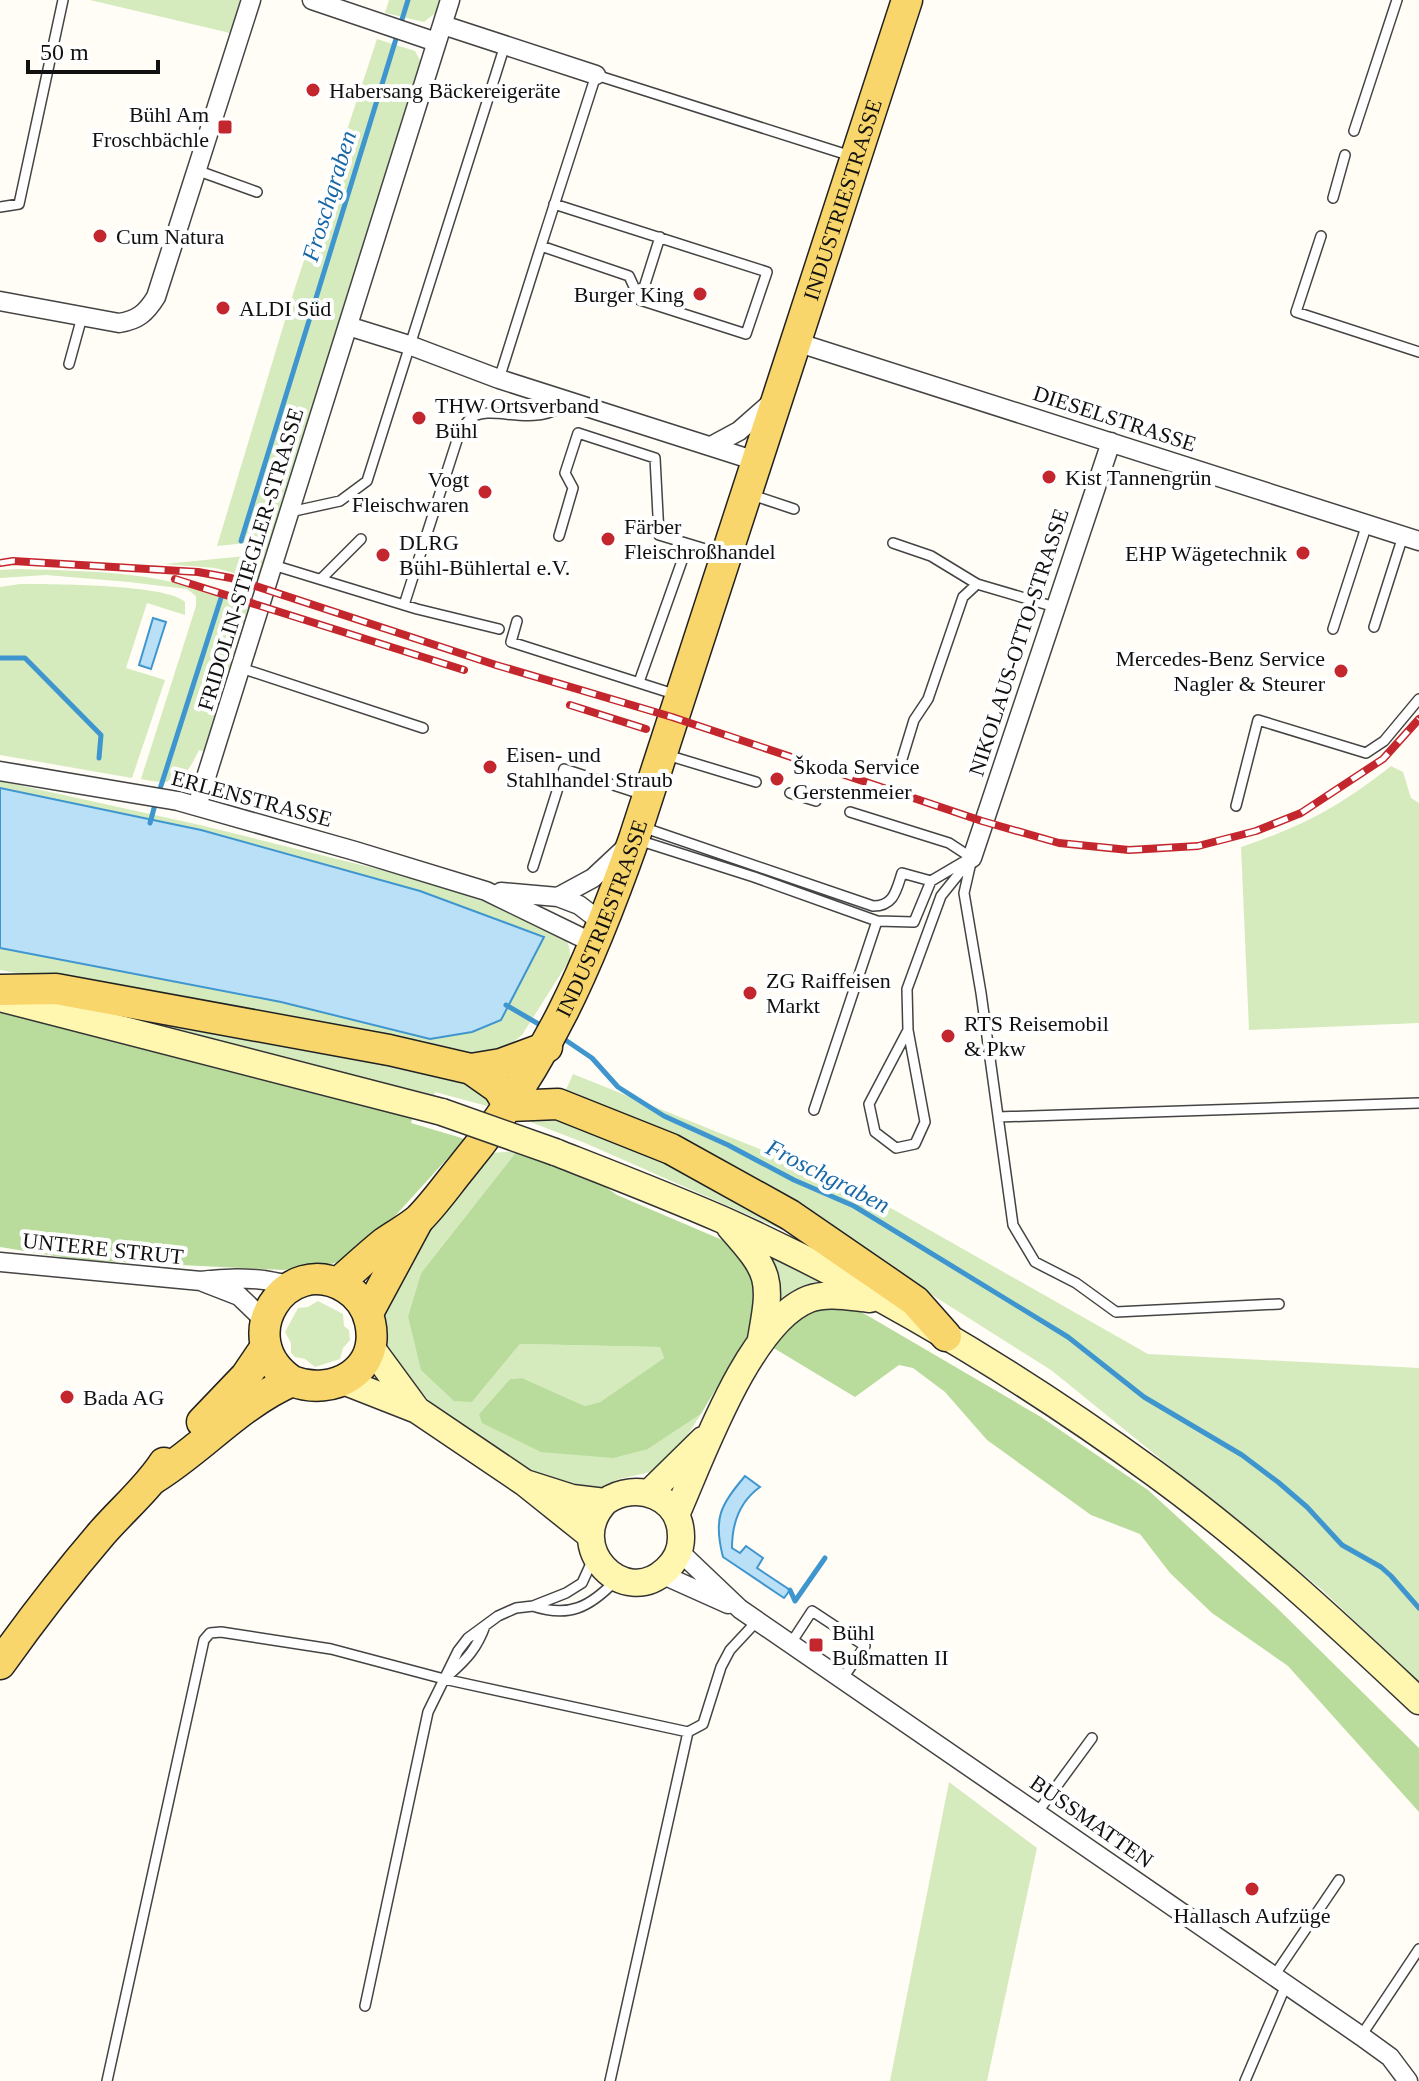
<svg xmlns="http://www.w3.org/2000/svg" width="1419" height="2081" viewBox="0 0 1419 2081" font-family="Georgia,serif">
  <rect width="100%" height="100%" fill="#fffdf5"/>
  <path fill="#d5ebbd" d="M90,0h150l-10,33z
    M389,0h51l-3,12 -13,10 -39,-9z
    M377,39l38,12 6,11v7l-160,511 -46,-12 -51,-4 93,-9v-13l-40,4 75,-249z
    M17,569c43,1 86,2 129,8 37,6 72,17 107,28l-48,147 -6,-2c-15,32 -24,36 -58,29l55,-173v-10l-9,-7 -58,-7 -83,-7 -46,3v-8z
    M20,584c29,0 147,0 165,18v13l-38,-12 -21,65 39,12 -33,98 -132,-23v-168z
    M1391,766l12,6 8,26 8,5v220l-170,7 -8,-183c60,-20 100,-41 150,-81z
    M0,781l200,44 218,54 129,45c16,10 24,16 23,35l-48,76 -18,14 -22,8 -482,-87z
    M50,997l417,75 25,28 -5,6 -52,-14 -1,4z
    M573,1074l279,112 296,168 271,14v314l-98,-93 -270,-219 -293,-185 -193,-93z
    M574,1113l272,145 -261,-115 -65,-25z
    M517,1151l-96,122 -13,43 64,86 48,-58 140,3 4,11 -64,44 -15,4 -63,-28 -12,1 -31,35 169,35 53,-35 -28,44 -22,14 -32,7 -18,9 -45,-5 -65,-35 -55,-40 -51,-56 -4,-43 55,-89 57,-67z
    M761,1251l79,35 -70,31z
    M318,1301l25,13 1,12 5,4 1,10 -7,8 -3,11 -25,8 -10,-8 -10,-2 -4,-4v-10l-6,-11 13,-24 10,-1z
    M949,1782l88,66 -50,233h-97z"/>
  <path fill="#b9dc9c" d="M0,1011l413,106 -2,6 54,16 -80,88 -44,34 -17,5 -41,4 -203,-10 -80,-13z
    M517,1151l66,20 34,24 110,47 22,20 8,25 -10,49 -46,78 -53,35 -35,9 -72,-6 -59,-29 -3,-9 31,-35 12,-1 63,28 15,-4 64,-44 -4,-11 -140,-3 -48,58 -18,-1 -33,-31 -13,-54 13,-43z
    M831,1305l27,5 183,107 107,73 127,116 144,142v64l-131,-146 -76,-53 -42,-40 -30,-39 -49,-19 -104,-75 -42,-48 -32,-24 -14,-3 -44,32 -83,-50c18,-26 28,-33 59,-42z"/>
  <path fill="#b9e0f7" stroke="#3f96cf" stroke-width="2" d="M153,618l13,4 -15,47 -12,-4z
    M0,788l201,42 219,61 124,46 -43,83 -29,12 -42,7 -149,-37 -281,-54z
    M745,1476l15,11c-21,15 -28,36 -28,61l8,5 6,-7 17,12 -6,10 33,22 -6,8 -61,-41c-10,-39 -3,-51 22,-81z"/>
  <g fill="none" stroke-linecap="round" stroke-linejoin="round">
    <path stroke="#3f96cf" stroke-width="5" d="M241,541l167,-541
      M0,658h25l76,77 -2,23
      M159,792l62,-194
      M150,823l6,-22
      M506,1005l36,21
      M561,1037l31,21 26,29 46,29 64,29 66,35 60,26 214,131 76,60 98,58 36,27 29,25 35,38 39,22 10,9 28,32
      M790,1590l5,11 30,-43"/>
    <defs>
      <path id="service" d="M1354,131l43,-131
        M196,170l61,22
        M1333,198l12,-43
        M554,204l213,68 -21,62 -106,-34 -11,-24 -88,-30 55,-171 255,81
        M0,207l19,-3 44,-204
        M1321,236l-25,76 123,40
        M640,300l20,-63
        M69,364l13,-47
        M499,379l42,-133
        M752,495l42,14
        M290,512l50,-11 27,-20 138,-436
        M559,536l14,-48 -8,-15 13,-40 77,25 4,77 63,19
        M893,543l38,13 46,28
        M273,565l144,44 82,20
        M321,579l40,-40
        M404,605l55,-171c3,-5 7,-12 12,-16 20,-14 57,8 89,-10l3,-9
        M517,621l-6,21 166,53
        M1374,627l29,-91
        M1333,629l34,-105
        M241,668l182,60
        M639,682l49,-138
        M667,755l89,27
        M899,769l15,-49 14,-21 35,-102 14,-13 78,23
        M790,793l26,8
        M1236,806l22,-86 108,33 18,-12 35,-42
        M850,812l99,31 23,15
        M642,827l231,79c21,0 23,-15 29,-33l29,8
        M638,840l116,37 123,44 37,1 17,-41 34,-20
        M972,858l-8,35 17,100 32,232 22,37 41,21 40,29 163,-8
        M533,867l31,-98 80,26
        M908,1030l17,92 -10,22 -19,4 -21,-16 -6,-28 39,-74 -1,-41 34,-93 29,-36
        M814,1110l63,-189
        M998,1117l421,-14
        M533,1606c36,12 57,1 82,-25
        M791,1643l21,-32 53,35 -22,32
        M450,1674c17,-15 27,-26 35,-48
        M688,1732l15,-8 18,-57 9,-17 27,-29
        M1037,1813l55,-75
        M1274,1976l65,-96
        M365,2006l63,-294 30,-61 10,-13 30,-22 18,-8 17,-2 33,-13 16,-10 11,-24
        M1361,2036l58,-87
        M107,2081l97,-441 6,-7 11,-1 110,17 113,30 244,53 -78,349
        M1245,2081l41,-96"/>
      <path id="minor" d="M312,0l124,42
        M443,25l153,50
        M0,301l119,22c19,-3 27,-10 37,-26l95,-297
        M348,326l61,19 90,34 257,82
        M796,342l623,199
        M713,445l26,-14 33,-29
        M0,771l178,30 177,50 131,40 109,53
        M197,806l253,-806
        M972,858l139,-416
        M501,892l57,5 21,8 25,19
        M558,897l35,-19 31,-29
        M0,1262l201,19c29,-4 61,-4 90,5
        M203,1282l36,14 26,25
        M679,1551l61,58 621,427 29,21 18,24
        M661,1574l67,30"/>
      <path id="secondary" d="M0,998l442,114
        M555,1152c56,22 113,44 168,68 152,68 296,155 431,253 95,69 180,148 265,228
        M730,1227c41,46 42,52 31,112
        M370,1346l47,64
        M343,1381l74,29 108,73 65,52
        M525,1483l47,15 33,4c31,-22 77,-6 76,36 0,12 -6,24 -15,32 -42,40 -103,-23 -61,-68
        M649,1493l54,-53
        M676,1515c25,-56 73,-193 133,-216 18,-7 41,-2 61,0"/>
      <g id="primary">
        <path d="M0,990l56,-1 333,61 82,19 27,19 11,18"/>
        <path d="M471,1069l30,-5 46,-17"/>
        <path d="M509,1106l49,-2 113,45 119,66 125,86 31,35"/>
        <path id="s1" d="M338,1283c15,-13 30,-27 46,-40 11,-8 25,-15 35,-24 16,-16 29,-35 43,-52 85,-103 128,-204 172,-328l273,-839"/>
        <path d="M368,1313l49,-91"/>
        <path d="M202,1422l44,-46 19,-28"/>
        <path d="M153,1479c49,-30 86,-75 139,-98 41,16 89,-10 78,-59 -3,-14 -12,-27 -24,-34 -60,-37 -117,51 -54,93"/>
        <path d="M0,1664c32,-45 66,-89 102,-131 21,-24 45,-44 62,-70"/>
      </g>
    </defs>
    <use href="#service" stroke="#444" stroke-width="12"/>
    <use href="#minor" stroke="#444" stroke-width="21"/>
    <use href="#secondary" stroke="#333" stroke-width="29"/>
    <use href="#primary" stroke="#222" stroke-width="33"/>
    <use href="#service" stroke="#fff" stroke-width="9"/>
    <use href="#minor" stroke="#fff" stroke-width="18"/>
    <use href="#secondary" stroke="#fff6b0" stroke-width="26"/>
    <use href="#primary" stroke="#f9d66b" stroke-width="30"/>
    <defs>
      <path id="rail" d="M0,563l13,-2 185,11 33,6 265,87 176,52 310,104 77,22 70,7 69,-4 58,-15 45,-18 82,-54 36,-40
        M175,579l289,91
        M570,705l76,24"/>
    </defs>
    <use href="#rail" stroke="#c4262e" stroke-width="8"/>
    <use href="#rail" stroke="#fff" stroke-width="5" stroke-dasharray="15" stroke-linecap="butt"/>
    <defs>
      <path id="secondary-bridge" d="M442,1112l113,40"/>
    </defs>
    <use href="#secondary-bridge" stroke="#333" stroke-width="29" stroke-linecap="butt"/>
    <use href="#secondary-bridge" stroke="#fff6b0" stroke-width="26"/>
  </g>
  <g fill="#c4262e" stroke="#fff" stroke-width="3">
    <circle cx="313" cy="90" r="8"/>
    <rect x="217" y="119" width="16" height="16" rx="4"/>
    <circle cx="100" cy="236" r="8"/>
    <circle cx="700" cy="294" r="8"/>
    <circle cx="223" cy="308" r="8"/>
    <circle cx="419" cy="418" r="8"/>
    <circle cx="1049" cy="477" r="8"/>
    <circle cx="485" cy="492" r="8"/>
    <circle cx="608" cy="539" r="8"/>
    <circle cx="1303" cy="553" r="8"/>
    <circle cx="383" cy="555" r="8"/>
    <circle cx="1341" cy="671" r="8"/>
    <circle cx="490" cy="767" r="8"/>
    <circle cx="777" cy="779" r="8"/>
    <circle cx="750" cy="993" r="8"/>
    <circle cx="948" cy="1036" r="8"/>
    <circle cx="67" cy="1397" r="8"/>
    <rect x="808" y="1637" width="16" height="16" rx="4"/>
    <circle cx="1252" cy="1889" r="8"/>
  </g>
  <g text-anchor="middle" stroke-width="8" stroke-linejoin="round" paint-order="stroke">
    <g font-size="22" fill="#111" stroke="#fff" text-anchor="start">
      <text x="329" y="98">Habersang Bäckereigeräte</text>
      <text x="209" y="122" text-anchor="end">Bühl Am<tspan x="209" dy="25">Froschbächle</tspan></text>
      <text x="116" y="244">Cum Natura</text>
      <text x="684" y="302" text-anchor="end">Burger King</text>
      <text x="239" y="316">ALDI Süd</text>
      <text x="435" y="413">THW Ortsverband<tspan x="435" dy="25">Bühl</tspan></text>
      <text x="1065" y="485">Kist Tannengrün</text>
      <text x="469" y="487" text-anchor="end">Vogt<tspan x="469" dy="25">Fleischwaren</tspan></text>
      <text x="624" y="534">Färber<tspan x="624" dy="25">Fleischroßhandel</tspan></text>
      <text x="399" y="550">DLRG<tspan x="399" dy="25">Bühl-Bühlertal e.V.</tspan></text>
      <text x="1287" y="561" text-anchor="end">EHP Wägetechnik</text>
      <text x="1325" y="666" text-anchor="end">Mercedes-Benz Service<tspan x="1325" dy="25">Nagler &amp; Steurer</tspan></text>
      <text x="506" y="762">Eisen- und<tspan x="506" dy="25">Stahlhandel Straub</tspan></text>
      <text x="793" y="774">Škoda Service<tspan x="793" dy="25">Gerstenmeier</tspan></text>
      <text x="766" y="988">ZG Raiffeisen<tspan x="766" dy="25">Markt</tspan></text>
      <text x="964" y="1031">RTS Reisemobil<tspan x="964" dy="25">&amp; Pkw</tspan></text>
      <text x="83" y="1405">Bada AG</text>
      <text x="832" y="1640">Bühl<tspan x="832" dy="25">Bußmatten II</tspan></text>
      <text x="1252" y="1923" text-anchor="middle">Hallasch Aufzüge</text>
    </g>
    <g font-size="22" fill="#111" stroke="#fff">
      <text dy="8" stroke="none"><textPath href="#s1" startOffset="1216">INDUSTRIESTRASSE</textPath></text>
      <text transform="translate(1115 418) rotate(18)" y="8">DIESELSTRASSE</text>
      <text transform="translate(250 559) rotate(-73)" y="8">FRIDOLIN-STIEGLER-STRASSE</text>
      <text transform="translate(1018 642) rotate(-72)" y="8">NIKOLAUS-OTTO-STRASSE</text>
      <text transform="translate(252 798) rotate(15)" y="8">ERLENSTRASSE</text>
      <text dy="8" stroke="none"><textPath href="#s1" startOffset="458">INDUSTRIESTRASSE</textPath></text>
      <text transform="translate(103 1248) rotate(6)" y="8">UNTERE STRUT</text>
      <text transform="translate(1092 1821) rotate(35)" y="8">BUSSMATTEN</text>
    </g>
    <g font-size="24" font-style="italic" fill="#1768a6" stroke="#fff">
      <text transform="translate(329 196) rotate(-73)" y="8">Froschgraben</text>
      <text transform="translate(828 1176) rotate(27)" y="8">Froschgraben</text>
    </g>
  </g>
  <path d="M28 60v12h130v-12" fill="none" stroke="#111111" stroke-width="4"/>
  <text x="40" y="60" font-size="24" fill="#111111" stroke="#ffffff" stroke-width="6" paint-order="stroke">50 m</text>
</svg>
